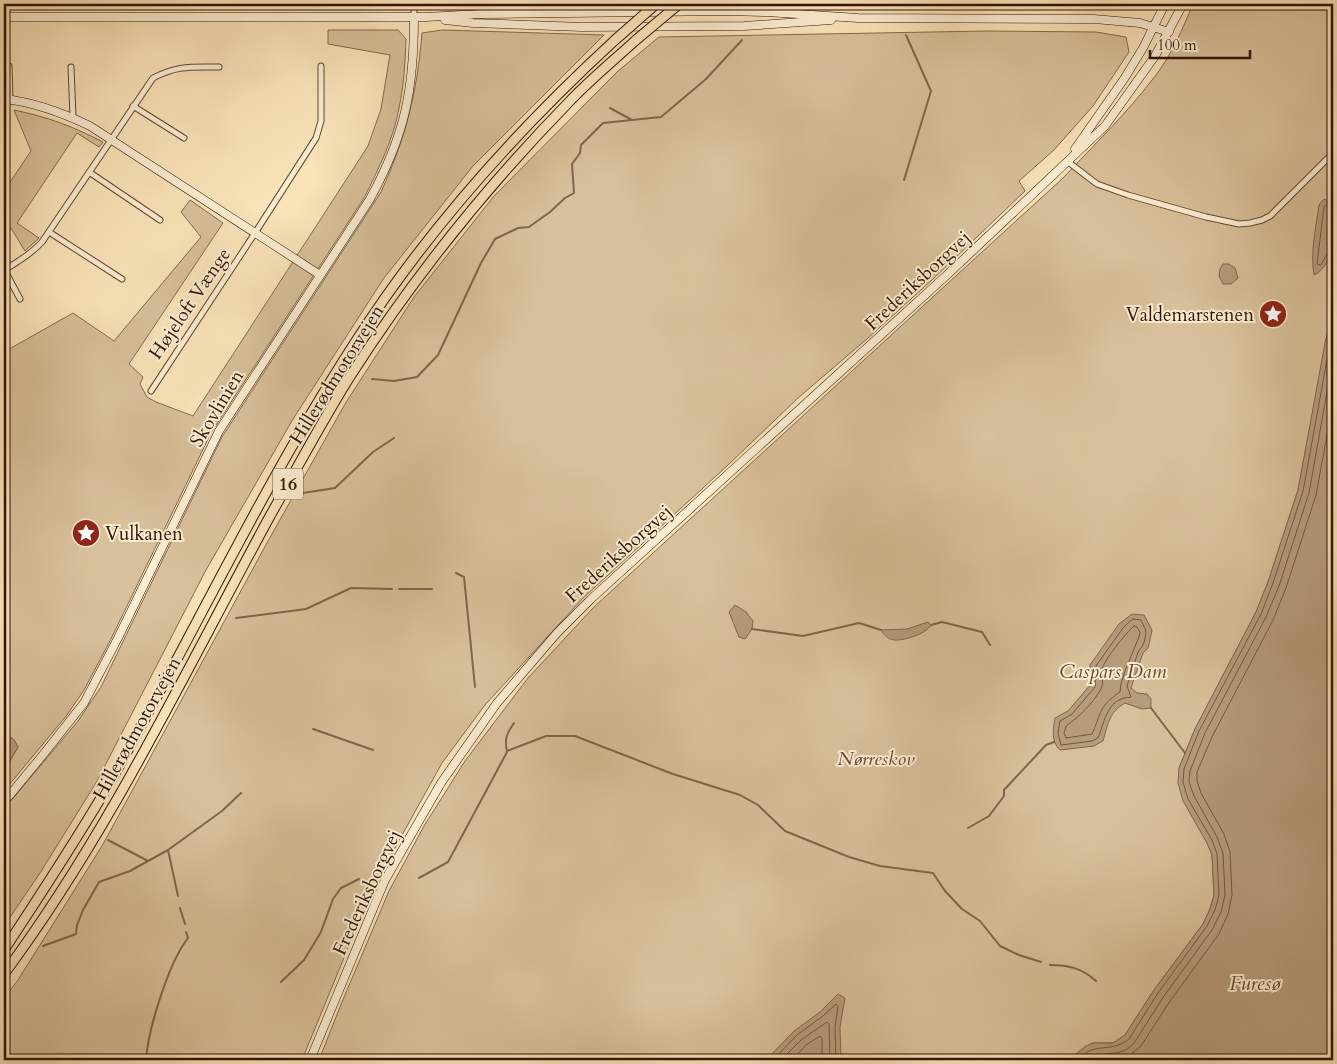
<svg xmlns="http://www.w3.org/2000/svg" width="1337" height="1064" viewBox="0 0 1337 1064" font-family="Cardo,serif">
  <rect width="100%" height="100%" fill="#fae3b9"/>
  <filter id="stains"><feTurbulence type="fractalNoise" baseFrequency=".004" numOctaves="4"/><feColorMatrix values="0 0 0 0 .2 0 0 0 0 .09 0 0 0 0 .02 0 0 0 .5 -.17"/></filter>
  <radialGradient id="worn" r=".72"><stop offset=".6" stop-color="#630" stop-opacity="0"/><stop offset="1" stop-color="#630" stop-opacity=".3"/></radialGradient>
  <path fill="#d8c09a" stroke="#846a4e" d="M737,4h414l-10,5 -352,-2z
    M1193,4h140v303l-35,183 -30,92 -12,30 -61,117 -16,39 33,87 2,40 -4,14 -7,15 -49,66 -29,45 -12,8h-20l-16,10 -4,7h-754l23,-58 47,-111 35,-65 41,-65 63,-83 66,-71 469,-429c32,-34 65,-66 93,-103 16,-21 27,-47 37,-71z
    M328,30h70l8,9c-1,23 -2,46 -7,69 -5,30 -21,62 -35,90l-153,235 -102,210 -25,47 -17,25 -63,76v-20l14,-24 -4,-7 -10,-7v-381l69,-39 41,28 87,-104 -20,-25 9,-12 33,23 -94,141 14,13 -3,7 7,13 9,5 37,14 175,-270 13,-37 9,-54 -62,-11z
    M442,30l162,5 -131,131 -89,112 -91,141 -87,151 -110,213 -56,90 -36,53v-117l74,-88 23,-34 121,-250 159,-245c25,-55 36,-99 41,-159z
    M986,31l110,1 30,5 3,15 -36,54 -39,44 -35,31 6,10 -92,88 -65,59 -70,60 -71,68 -144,132 -98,107 -43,58 -51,92 -27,54 -62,151h-298v-62l14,-18 84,-134 166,-305 77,-137 69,-107 80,-101 124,-125 41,-34z
    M14,110c34,7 58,16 89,32l-4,5 -22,-14 -60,90 22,15 -14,13 -14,-23 -7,4v-41l27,-40z"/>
  <path fill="#b69c7b" stroke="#81654b" d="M1324,199l9,4c0,23 4,61 -19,72 -4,-23 2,-47 5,-70z
    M1223,264h6l6,4 3,10 -7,6h-8l-4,-8 1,-7z
    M1333,307v753h-260l4,-7 9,-7 7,-3h20l12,-8 29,-45 49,-66 7,-15 4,-14 -2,-40 -5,-12 -24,-42 -5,-18 1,-15 16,-39 61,-117 12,-30 30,-92 27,-147z
    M735,605l11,7 7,9 -1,8 -7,10 -6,-2 -10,-25z
    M1132,614l12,1 8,15 -2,10 -2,8 -5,5 -12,35 6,5 10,1 4,5v9l-9,1 -17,-6c-16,9 -17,21 -22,38l-9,5 -34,4c-9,-8 -7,-21 -5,-32l13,-7 23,-27 -1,-19 29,-41z
    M928,622l3,3c-5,9 -27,16 -37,15 -6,-1 -10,-5 -13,-10l26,-1z
    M4,733l10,7 4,7 -14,24z
    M838,994l7,4 -5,29 1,33h-75l28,-29 26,-19z"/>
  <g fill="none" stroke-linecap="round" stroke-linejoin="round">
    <path stroke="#74583e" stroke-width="1" d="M1333,206l-7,-1 -2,2 -7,57 4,1 6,-11 6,-2
      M1133,619l8,1 5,11 -1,8 -2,6 -5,7 -11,34 4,11c-2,1 -5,0 -7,1 -18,5 -20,26 -26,40l-6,3 -31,4 -3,-12 2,-12 12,-7 23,-27 1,-21 27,-38z
      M1134,626l3,1 3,5 -1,5 -14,34 -4,13 -1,8c-22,15 -18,20 -28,42l-26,4 -2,-5 2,-7c13,-9 27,-23 35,-37 3,-6 0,-12 1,-19 1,-9 24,-37 32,-44z
      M773,1060l24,-25 26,-19 13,-12 2,3 -3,20 1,33
      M781,1060l20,-20 26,-18 2,2 1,36
      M792,1060l14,-15 14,-9 2,2v22
      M1079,1060c12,-19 32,-6 50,-21l29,-46 49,-67 8,-16 4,-15 -2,-41 -5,-14 -24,-41 -5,-17 1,-13 15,-38 62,-117 12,-31 30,-92 30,-164
      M1086,1060l9,-5 22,-2 9,-3 8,-7 30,-47 48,-66 9,-18 4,-17 -2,-42 -6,-16 -23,-41 -5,-14 1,-11 15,-38 61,-116 13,-31 30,-93 24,-135
      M1119,1060l10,-4 12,-10 29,-45 49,-67 9,-20 4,-19 -2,-43 -6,-18 -23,-41 -4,-12v-9l15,-35 61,-117 13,-32 30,-93 17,-93"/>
    <path stroke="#81654b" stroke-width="2" d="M610,108l22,12
      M904,180l27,-89 -25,-56
      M372,379l22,2 23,-4 21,-22 43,-92 14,-24 23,-11 11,-1 21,-15 15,-14 9,-5 -2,-29 8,-11 1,-8 22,-22 58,-6 45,-38 36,-39
      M303,493l32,-5 38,-36 21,-14
      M456,573l8,4 11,110
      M399,589h33
      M236,618l70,-9 45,-21 41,1
      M931,625l11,-3 40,10 8,13
      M752,629l51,7 56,-13 22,7
      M1151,708l34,45
      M514,723c-7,10 -10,16 -7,28l39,-15h29l98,38 67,21 18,10 27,26 64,26 31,9 53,7 12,18 17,18 18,12 20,25 19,9 22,7
      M313,729l60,21
      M968,828l21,-12 15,-20v-6l42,-45 8,-3
      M108,840l40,21
      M168,850l10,46
      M419,878l29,-16 59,-110
      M180,908l5,16
      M43,946l33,-12 1,-9 6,-15 16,-28 31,-11 38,-21 54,-39 19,-18
      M1050,965c18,0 32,3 46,16
      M281,982l23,-22 17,-28 12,-33 8,-11 18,-9
      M146,1060c2,-31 23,-98 42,-122l-2,-6"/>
    <defs>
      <path id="street" d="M414,17v-13
        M9,66l1,34
        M71,67l2,50
        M133,106l51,32
        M1067,161l30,23 31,11 78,22 33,7 11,-1 12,-3 8,-4 63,-63
        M89,172l71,48
        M49,232l73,47
        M4,269l16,30
        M4,270c14,-8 27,-16 38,-28l111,-164c25,-13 39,-11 66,-11
        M151,391l104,-158 61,-95 5,-17v-55"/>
      <path id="secondary" d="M4,17h422l54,-3 246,-3 41,1 91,6 236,1 46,4 29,9
        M445,20l28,3 109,4 162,-1 87,-6
        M4,99c30,3 59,14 86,27l230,149
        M1075,149l49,-70 19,-31 22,-44
        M4,802l38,-46 42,-53 34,-65 101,-207 151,-232c35,-64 44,-109 44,-182
        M310,1060l75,-180 56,-97 56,-80 60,-70 34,-34 357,-325 157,-148 50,-70 28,-52"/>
      <path id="highway" d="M4,950c35,-53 69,-105 101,-159 85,-149 157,-305 251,-450 72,-112 161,-211 259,-301
        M4,974c105,-141 182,-304 266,-458 26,-46 51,-93 79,-138 64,-100 137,-191 220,-276 21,-22 44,-41 67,-62"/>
    </defs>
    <use href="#street" stroke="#634730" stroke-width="7"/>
    <use href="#secondary" stroke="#311302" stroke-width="9"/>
    <use href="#highway" stroke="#311302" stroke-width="11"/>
    <use href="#street" stroke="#fcedd2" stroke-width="5"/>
    <use href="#secondary" stroke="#fcedd2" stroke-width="8"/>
    <use href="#highway" stroke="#fae3b9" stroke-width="9"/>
    <defs>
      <path id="highway-bridge" d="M615,40l41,-36
        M636,40l43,-36"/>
    </defs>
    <use href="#highway-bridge" stroke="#311302" stroke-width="11" stroke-linecap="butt"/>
    <use href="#highway-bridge" stroke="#fae3b9" stroke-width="9"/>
  </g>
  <defs>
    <symbol id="sight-disc" viewBox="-11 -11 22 22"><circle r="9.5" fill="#8f2418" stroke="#fcedd2"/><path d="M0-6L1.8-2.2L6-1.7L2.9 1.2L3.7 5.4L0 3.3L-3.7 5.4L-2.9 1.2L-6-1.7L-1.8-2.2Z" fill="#fff"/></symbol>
  </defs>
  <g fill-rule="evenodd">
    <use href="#sight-disc" x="1257" y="298" width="32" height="32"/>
    <use href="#sight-disc" x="70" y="517" width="32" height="32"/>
  </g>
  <g text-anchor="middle" stroke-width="4" stroke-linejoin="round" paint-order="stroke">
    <rect fill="#fcedd2" stroke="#6e5440" stroke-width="1" x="273" y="468.5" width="30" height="31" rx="4"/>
    <g font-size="18" font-weight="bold" fill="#311302">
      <text x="288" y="490">16</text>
    </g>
    <g font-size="19" fill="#311302" stroke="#fcedd2">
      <text transform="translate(917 280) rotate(-43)" y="7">Frederiksborgvej</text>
      <text transform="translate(189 303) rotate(-56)" y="7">Højeloft Vænge</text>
      <text transform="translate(336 374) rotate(-58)" y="7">Hillerødmotorvejen</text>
      <text transform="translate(216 408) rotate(-59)" y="7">Skovlinien</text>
      <text transform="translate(618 553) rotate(-42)" y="7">Frederiksborgvej</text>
      <text transform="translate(136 728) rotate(-61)" y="7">Hillerødmotorvejen</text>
      <text transform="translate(366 892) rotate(-65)" y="7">Frederiksborgvej</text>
    </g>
    <g font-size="19" fill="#311302" stroke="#fcedd2" text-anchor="end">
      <text x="1254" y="321">Valdemarstenen</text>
      <text x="105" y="540" text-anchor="start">Vulkanen</text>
    </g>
    <g font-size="19" font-style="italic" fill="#634730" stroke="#fcedd2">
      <text x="876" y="765">Nørreskov</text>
    </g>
    <g font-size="20" font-style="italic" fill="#664a32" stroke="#fcedd2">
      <text x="1113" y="678">Caspars Dam</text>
      <text x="1255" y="990">Furesø</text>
    </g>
  </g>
  <rect width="1337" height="1064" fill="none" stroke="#fae3b9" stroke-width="20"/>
  <rect x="5" y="5" width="1327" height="1054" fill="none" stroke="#311302" stroke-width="2.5"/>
  <rect x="10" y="10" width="1317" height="1044" fill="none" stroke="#311302"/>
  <path d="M1150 50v8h100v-8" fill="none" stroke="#311302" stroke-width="2.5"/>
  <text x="1157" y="50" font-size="15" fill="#311302" stroke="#fcedd2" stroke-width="4" paint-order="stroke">100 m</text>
  <rect width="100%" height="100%" filter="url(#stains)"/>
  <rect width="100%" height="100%" fill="url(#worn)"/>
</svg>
